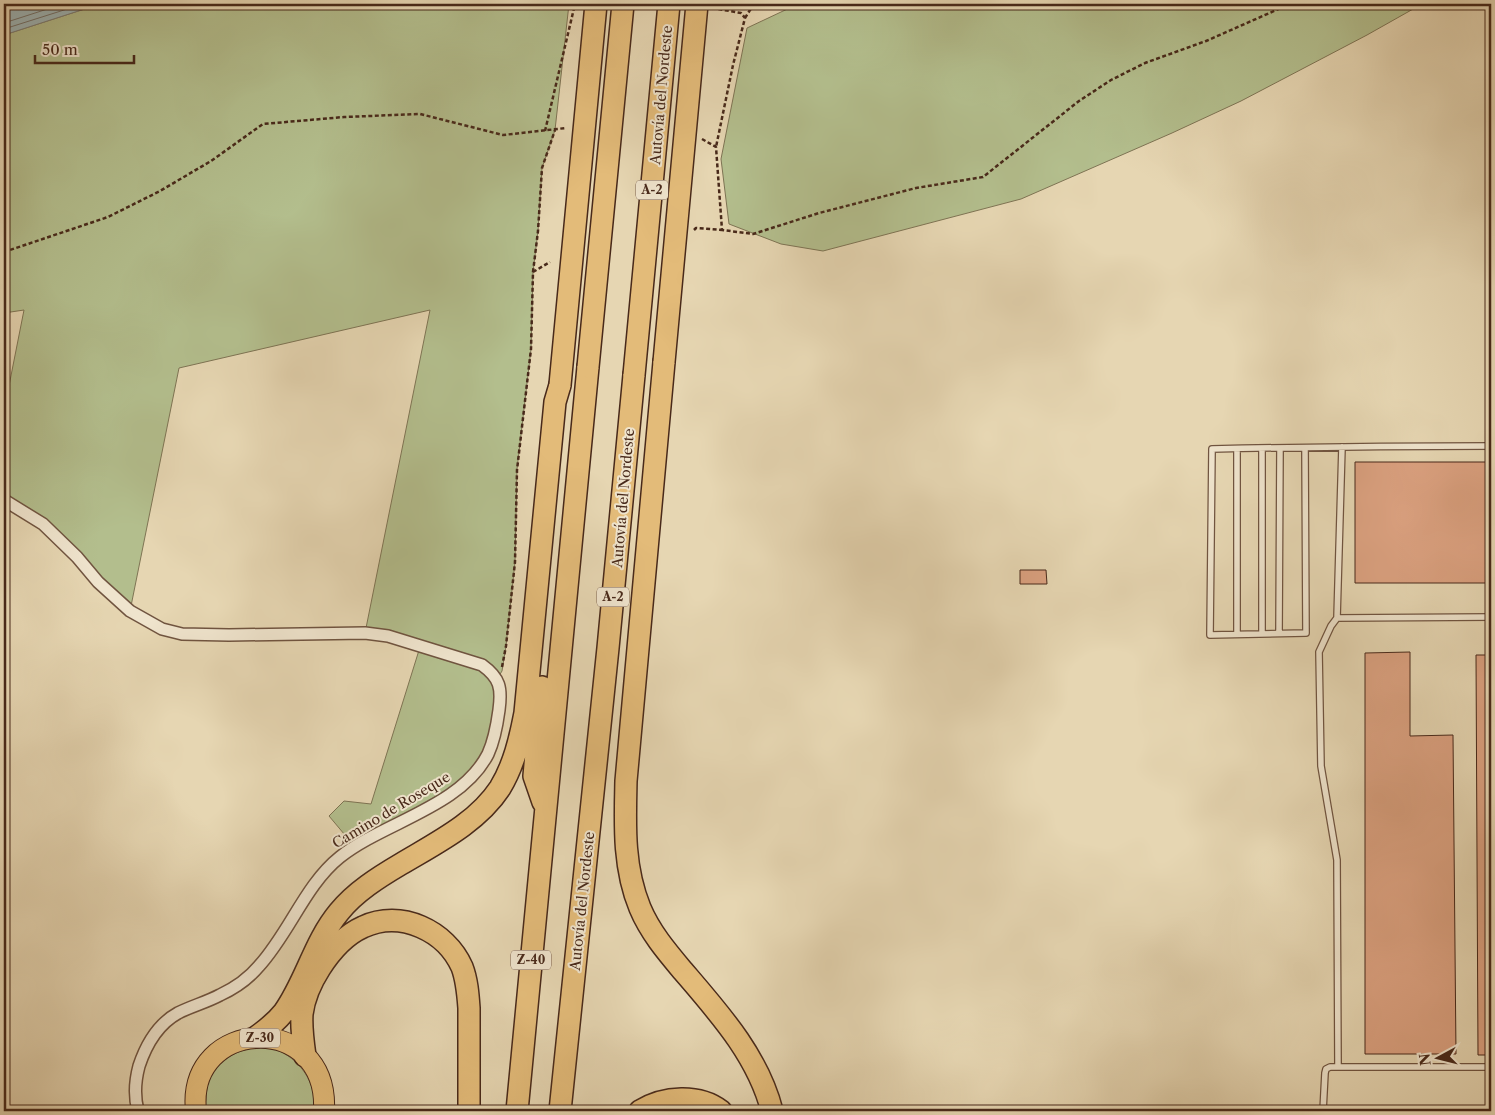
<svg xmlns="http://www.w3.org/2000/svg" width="1495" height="1115" viewBox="0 0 1495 1115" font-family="'Libre Caslon Text',serif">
  <rect width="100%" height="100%" fill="#e6d6b2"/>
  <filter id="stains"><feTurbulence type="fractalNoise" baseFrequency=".004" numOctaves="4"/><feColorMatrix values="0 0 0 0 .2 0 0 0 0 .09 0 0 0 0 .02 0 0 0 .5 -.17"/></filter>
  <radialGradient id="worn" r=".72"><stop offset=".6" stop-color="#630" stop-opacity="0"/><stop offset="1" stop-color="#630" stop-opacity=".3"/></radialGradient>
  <path fill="#b3be8d" stroke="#7e7454" d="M100,4h125l14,1 7,-1h323l-14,126 -13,38 -4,63 -5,41 -2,77 -14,120 -2,93 -9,84 -4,25 -5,8v45l-27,54 -115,69 -26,-31 15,-15 27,3 49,-157 -55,-14 65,-323 -251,58 -49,243 -53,-54 -73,-57v-89l20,-101 -20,3v-278z
    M798,4h624l-55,31 -126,66 -69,32 -151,66 -198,52 -42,-7 -52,-20 -8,-65 26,-131z
    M258,1047c5,1 11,1 16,2 25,8 45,36 39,62h-108c1,-10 1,-23 4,-32 8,-20 29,-29 49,-32z"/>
  <path fill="#9db6b9" stroke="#7b7e79" d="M4,4h96l-96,31z"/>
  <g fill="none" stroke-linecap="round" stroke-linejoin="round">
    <path stroke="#72706a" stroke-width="1" d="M4,23l59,-19
      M4,29l79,-25"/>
  </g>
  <path fill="#dba180" stroke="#48291a" d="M1355,462h136v121h-136z
    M1020,570h26l1,14h-27z
    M1410,652v84l43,-1 3,319h-91v-401z
    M1476,655h15v400h-13z"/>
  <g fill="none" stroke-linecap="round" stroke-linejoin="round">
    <defs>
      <path id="service" d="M1305,448l1,185 -96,2 2,-186c93,-2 186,-3 279,-3
        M1337,618l154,-1
        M1279,633l1,-185
        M1237,634v-185
        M1262,634v-186
        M1338,1066l-1,-206 -16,-94 -2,-114 12,-26 6,-8 5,-171
        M1324,1110h167
        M1323,1111l2,-38 1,-4 4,-2h161"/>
      <path id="minor" d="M4,500l39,24 34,33 21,25 32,29 32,18 20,5 47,1 136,-2 23,3 94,29c18,13 20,23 17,45 -2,15 -5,31 -11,44 -27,53 -104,68 -148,103 -35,28 -50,75 -81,109 -10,12 -24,22 -39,29 -13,7 -28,11 -42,18 -20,11 -32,32 -39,53 -4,15 -5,30 -1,45"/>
      <path id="trunk" d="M196,1111c-10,-94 133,-101 128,0"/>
      <path id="motorway" d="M664,362l-38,419c-1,43 -3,86 14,127 10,24 27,44 43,63 36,42 75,85 89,140
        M542,687l-8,89 9,26
        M256,1037c10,-7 20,-15 28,-25 22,-31 30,-70 55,-100 16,-20 40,-35 62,-48 35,-21 76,-41 99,-76 14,-23 20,-49 25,-75l30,-311 5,-17
        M305,1056c-2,-14 -4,-28 -3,-42 2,-16 9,-32 18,-46 11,-17 25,-33 43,-41 38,-18 83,4 99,40 5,13 6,27 7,41v103
        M517,1111l71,-744
        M560,1111l48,-463 26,-273
        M640,1111c24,-15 59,-17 81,0"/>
    </defs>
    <use href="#service" stroke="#705440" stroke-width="8"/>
    <use href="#minor" stroke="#705440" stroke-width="14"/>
    <use href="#trunk" stroke="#48291a" stroke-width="22"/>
    <use href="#motorway" stroke="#48291a" stroke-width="24"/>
    <path stroke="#48291a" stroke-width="2.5" stroke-dasharray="4 2.5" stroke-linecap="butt" d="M639,5h12
      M712,8l29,5 4,5 -12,47 -17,82
      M745,18l5,-8 10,-6
      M545,131l30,-127
      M702,139l14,8 6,83 31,4 66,-21 97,-25 67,-11 96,-76 32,-21 34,-17 61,-22 84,-37
      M694,230l2,-2 26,2
      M4,252l104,-35 52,-26 51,-30 52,-37 81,-7 76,-3 83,21 63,-7
      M533,272l17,-10
      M502,667l4,-21 9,-84 2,-92 14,-121 2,-77 5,-41 4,-63 13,-38
      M353,1109l4,2"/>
    <use href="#service" stroke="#efe4cd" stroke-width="5.5"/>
    <use href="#minor" stroke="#efe4cd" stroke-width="11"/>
    <use href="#trunk" stroke="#e3bb79" stroke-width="20"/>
    <use href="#motorway" stroke="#e3bb79" stroke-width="21"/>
    <defs>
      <path id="motorway-bridge" d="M664,362l33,-358
        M588,367l35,-363
        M634,375l35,-371
        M560,385l36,-381"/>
    </defs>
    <use href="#motorway-bridge" stroke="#48291a" stroke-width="24" stroke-linecap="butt"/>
    <use href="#motorway-bridge" stroke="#e3bb79" stroke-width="21"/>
  </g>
  <g text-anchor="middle" stroke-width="4" stroke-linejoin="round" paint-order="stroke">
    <g fill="#efe4cd" stroke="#7a6150" stroke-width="1">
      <rect x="636" y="180.5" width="32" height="19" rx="4"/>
      <rect x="597" y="587.5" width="32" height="19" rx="4"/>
      <rect x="511" y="950.5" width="40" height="19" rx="4"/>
      <rect x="240" y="1028.5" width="40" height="19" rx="4"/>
    </g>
    <g font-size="12" font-weight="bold" fill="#48291a">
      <text x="652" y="194">A-2</text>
      <text x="613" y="601">A-2</text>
      <text x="531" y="964">Z-40</text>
      <text x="260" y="1042">Z-30</text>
    </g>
    <g font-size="14" fill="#48291a" stroke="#efe4cd">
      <text transform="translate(661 95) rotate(-85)" y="5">Autovía del Nordeste</text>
      <text transform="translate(623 498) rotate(-85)" y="5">Autovía del Nordeste</text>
      <text transform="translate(391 810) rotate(-31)" y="5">Camino de Roseque</text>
      <text transform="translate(582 901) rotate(-84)" y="5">Autovía del Nordeste</text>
    </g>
  </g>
  <rect width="1495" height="1115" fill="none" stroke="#e6d6b2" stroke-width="20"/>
  <rect x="5" y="5" width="1485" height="1105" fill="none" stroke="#48291a" stroke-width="2.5"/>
  <rect x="10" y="10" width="1475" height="1095" fill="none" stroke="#48291a"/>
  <g transform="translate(1438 1058) rotate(263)" stroke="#efe4cd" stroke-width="4" paint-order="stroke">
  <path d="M0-4L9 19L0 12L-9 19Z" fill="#48291a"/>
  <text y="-8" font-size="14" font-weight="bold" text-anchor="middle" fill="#48291a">N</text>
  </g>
  <path d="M35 55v8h99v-8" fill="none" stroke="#48291a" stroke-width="2.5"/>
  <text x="42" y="55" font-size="15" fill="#48291a" stroke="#efe4cd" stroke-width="4" paint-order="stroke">50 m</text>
  <rect width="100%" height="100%" filter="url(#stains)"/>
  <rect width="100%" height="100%" fill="url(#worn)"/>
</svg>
